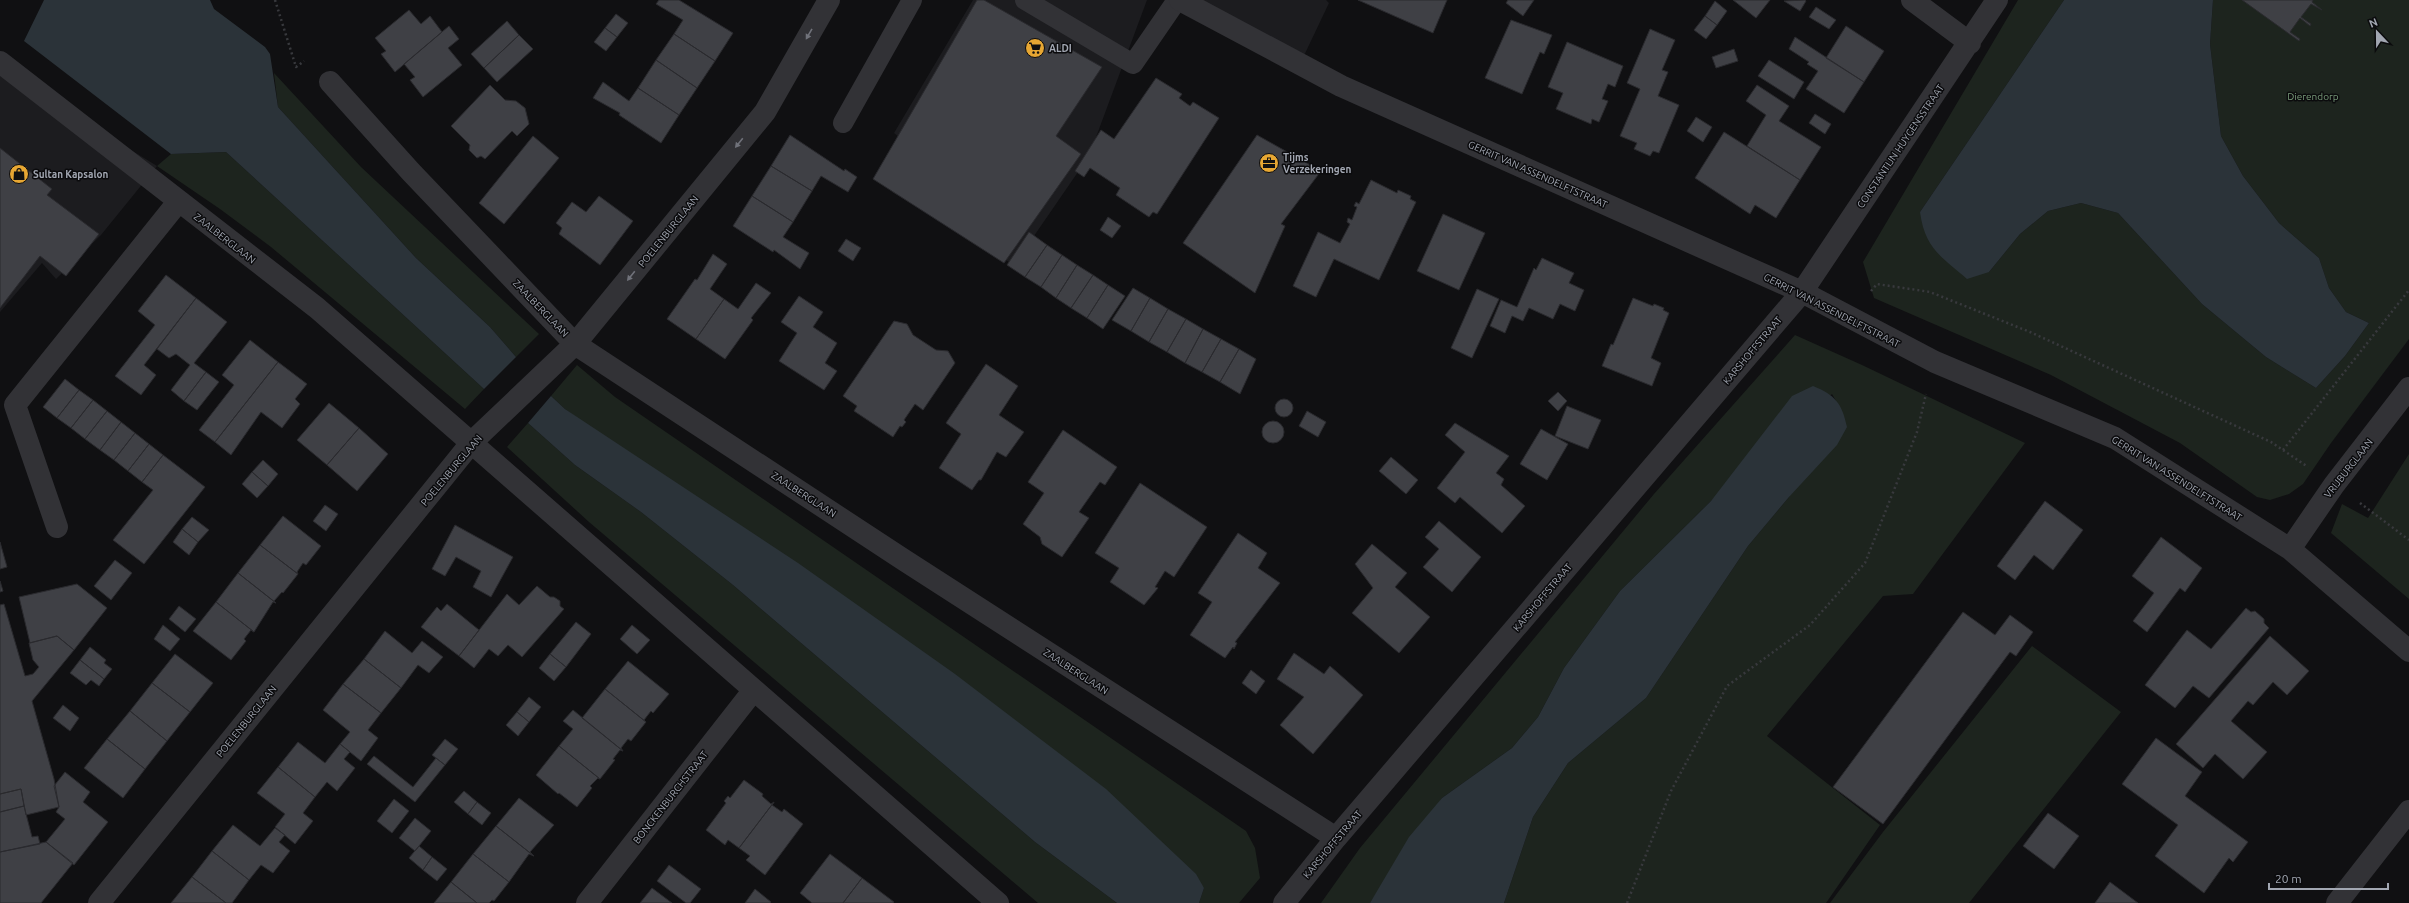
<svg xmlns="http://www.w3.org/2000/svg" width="2409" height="903" viewBox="0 0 2409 903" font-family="Ubuntu,sans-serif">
  <rect width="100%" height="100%" fill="#101012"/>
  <path fill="#1c1c1f" d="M973,0h174l-58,156 -75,109 -122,-73 24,-41 -22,-18z
    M1180,0h146l3,3 -29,61z
    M0,69l157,97 -56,69 -45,44 -14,-16 -42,49z"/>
  <path fill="#1d241e" d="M2018,0h46l-144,212 69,60 31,-38 28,-23 33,-8 37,10 84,91 64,53 50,31 29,-32 24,-33 -23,-11 -17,-24 -10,-30 -40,-35 -36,-47 -22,-40 -11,-92 3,-44h196v339l-78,104 -28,41 -14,10 -19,6 -13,-3 -77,-54 -129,-68 -177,-77 -11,-36z
    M274,73l87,94 178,167 -23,23 -26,-30 -74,-69 -138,-151z
    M226,152l258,237 -19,20 -194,-162 -51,-38 -63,-43 14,-12z
    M1795,335l67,30 163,78 -112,151 -30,2 -116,140 113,89 -54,78h-322l29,-86 35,-54 78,-65 102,-152 41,-49 47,-96 -4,-7 -121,107 -91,90 -56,77 -26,49 -26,31 -70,50 -72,105h-49l39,-55 294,-354z
    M577,365l38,32 631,434 9,17 5,30 -21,25h-40l5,-15 -639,-479 -14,-13z
    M528,423l47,42 66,47 92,73 302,257 82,61h-79l-449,-381 -82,-75z
    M2409,454v145l-78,-66 11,-29 26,14z
    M2032,646l89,66 -152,191h-139l53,-71z"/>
  <path fill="#2b3339" d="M44,0h166l4,9 51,38 5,7 8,53 138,151 74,69 26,30 -32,32 -258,-237 -55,2 -147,-113z
    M2064,0h149l-3,44 11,92 22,40 36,47 40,35 10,30 17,24 23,11 -24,33 -29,32 -50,-31 -64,-53 -84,-91 -37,-10 -33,8 -28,23 -31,38 -22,7c-26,-23 -42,-30 -47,-67z
    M1813,386c22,9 29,17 34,41l-10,18 -48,52 -41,49 -102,152 -78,65 -35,54 -29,86h-134l39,-66 33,-39 70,-50 26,-31 26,-49 56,-77 91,-90 81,-105z
    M551,396l14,13 233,154 157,111 151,115 90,85 8,14 -5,15h-82l-82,-61 -302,-257 -92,-73 -66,-47 -47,-42z"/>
  <path fill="#3f4045" stroke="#2a2a2e" d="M659,0h20l54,33 -18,28 -41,-27 9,-14 -27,-16z
    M977,0h7l118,67 -46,69 25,18 -77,109 -131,-84z
    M1358,0h89l-14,33z
    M1508,0h26l-11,16 -17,-13z
    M1733,0h37l-14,18z
    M1805,0l1,1 -6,10 -16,-10z
    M2242,0h71l-1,2 10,8 -11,-6 -10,13 10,7 -1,2 -10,-8 -10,14 10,7 -1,2z
    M1715,1l12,10 -10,14 -12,-9z
    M1816,7l20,13 -7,9 -20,-12z
    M409,10l12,14 9,-8 12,16 -47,40 -14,-18 5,-3 -11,-13z
    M616,14l12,9 -11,14 -12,-9z
    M1705,16l12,9 -11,14 -12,-9z
    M1511,20l41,15 -8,19 -4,-2 -18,42 -37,-16z
    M507,21l12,14 -35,33 -13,-14z
    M449,26l10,13 -11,9 14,17 -39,32 -13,-17 5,-3 -11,-13z
    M1846,26l38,25 -20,31 -38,-24z
    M605,28l12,9 -11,14 -12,-9z
    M1650,29l25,11 -13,30 6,2 -10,24 21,9 -20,48 -6,-2 -3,5 -16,-7 3,-6 -17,-7 20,-47 -13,-6z
    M674,34l41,27 -18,27 -41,-28z
    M519,35l14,14 -36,33 -13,-14z
    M1795,37l69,45 -20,31 -38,-24 12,-18 -11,-7 2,-2 -20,-13z
    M1567,42l56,24 -8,21 -7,-3 -6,15 6,2 -9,21 -7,-3 -1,5 -35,-15 7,-16 -15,-6z
    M1734,49l4,12 -22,7 -4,-11z
    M656,60l41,28 -18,27 -41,-27z
    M1769,60l35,22 -10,17 -36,-23z
    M1156,78l26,16 -3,4 11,8 3,-4 26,16 -62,96 -4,-2 -4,5 -33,-22 4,-7 -30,-20 -6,9 -9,-6 26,-41 13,9z
    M603,82l26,19 9,-13 41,27 -18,28 -42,-28 1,-2 -27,-15z
    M490,85l15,15 11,1 9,7 4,16 -12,12 -5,-5 -27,28 -4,-3 -4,2 -8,-8 1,-5 -19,-19z
    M1757,85l32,21 -10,15 42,26 -21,33 -53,-34 19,-31 -20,-14z
    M1815,114l16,10 -6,10 -16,-11z
    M1696,117l16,10 -9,15 -16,-11z
    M1724,132l76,48 -24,38 -21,-13 -5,9 -55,-36z
    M790,135l54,36 1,-2 12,8 -9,15 -27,-16 -9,15 -41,-25z
    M1257,135l64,36 -40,53 4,2 -30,67 -72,-50z
    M533,136l26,22 -55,66 -25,-21z
    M0,148l52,41 -5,6 52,39 -33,42 -26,-20 -40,52z
    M771,166l41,25 -19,31 -41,-26z
    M1371,180l26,13 1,-3 13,6 -1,3 6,3 -37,78 -45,-21 -18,38 -23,-11 25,-54 22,11 10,-19 -3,-2 1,-4 4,2 5,-13 -3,-1 2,-4 3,2z
    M599,196l34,25 -33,44 -41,-31 3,-6 -6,-5 16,-21 14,10z
    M752,196l41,26 -10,15 26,16 -9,16 -26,-19 -1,2 -40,-26z
    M1443,214l42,19 -26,57 -42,-19z
    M1108,217l13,9 -9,12 -12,-8z
    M1029,232l18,13 -22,32 -18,-12z
    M846,239l15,9 -8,13 -15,-10z
    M1047,245l15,10 -21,32 -16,-10z
    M713,254l14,10 -17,25 14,10 -28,40 -29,-20 28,-40 2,1z
    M1062,255l15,10 -21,33 -15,-11z
    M1542,258l32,15 -5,10 15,7 -9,21 -15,-7 -7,15 -24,-11 -6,13 -11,-5 -7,17 -15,-7 11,-26 16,7 17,-39 2,2z
    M1077,265l16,10 -22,33 -15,-10z
    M166,275l30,23 -52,67 12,10 -15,20 -26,-19 40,-51 -17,-14z
    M1093,275l15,10 -21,33 -16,-10z
    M756,283l15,10 -20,25 2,2 -28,39 -29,-20 28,-40 14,10z
    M1108,285l17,11 -22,33 -16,-11z
    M1133,288l17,10 -19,33 -19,-11z
    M1477,289l22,10 -27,59 -21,-10z
    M799,296l24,16 -10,15 24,16 -12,20 12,8 -13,19 -45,-29 18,-28 -16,-11z
    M196,298l31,24 -33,41 12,9 -22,29 -13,-11 19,-25 -14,-11 -7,4 -12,-9z
    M1150,298l18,11 -19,33 -18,-11z
    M1633,298l20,8 1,-2 10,4 -1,2 6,3 -18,45 10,5 -9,23 -50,-20 9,-22 2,1z
    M1168,309l18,10 -19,33 -18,-10z
    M1186,319l17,10 -18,34 -18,-11z
    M894,321l13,3 6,11 23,15 12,1 7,12 -32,47 -8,-6 -11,16 2,2 -4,5 -2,-1 -7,11 -39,-26 3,-5 -14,-10z
    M1203,329l18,10 -19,33 -17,-9z
    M1221,339l18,10 -19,33 -18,-10z
    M250,340l28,22 -63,80 -16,-12 35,-45 -12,-10z
    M1239,349l17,10 -16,35 -20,-12z
    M278,362l29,22 -12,15 5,5 -18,24 -21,-16 -30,43 -16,-13z
    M986,364l32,22 -19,29 25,17 -18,25 -9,-5 -16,28h-2l-7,10 -33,-22 22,-34 -15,-11z
    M206,372l13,10 -22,28 -13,-9z
    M65,379l14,11 -22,28 -14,-11z
    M79,390l14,10 -22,28 -14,-10z
    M1558,392l9,9 -9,10 -10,-10z
    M1275 408a9 9 0 1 1 18 0a9 9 0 1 1-18 0Z
    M93,400l14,11 -22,28 -14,-11z
    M329,403l30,25 -32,37 -30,-25z
    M1567,406l34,14 -13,29 -33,-13z
    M107,411l14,11 -21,28 -15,-11z
    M1307,411l19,11 -8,15 -19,-11z
    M1262 432a11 11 0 1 1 22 0a11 11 0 1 1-22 0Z
    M121,422l14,11 -21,27 -14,-10z
    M1455,423l54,33 -13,17 8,6 -3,6 24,21 -23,27 -42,-36 -5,6 -18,-15 28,-36 -20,-17z
    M359,428l29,26 -31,37 -30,-26z
    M1541,429l27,15 -21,36 -27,-16z
    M1063,430l54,37 -12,18 -5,-3 -21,30 10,6 -27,39 -20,-13 -2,-7 -17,-13 21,-31 -16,-11z
    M135,433l14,11 -21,27 -14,-11z
    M149,444l14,11 -21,27 -14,-11z
    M163,455l42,32 -61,77 -31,-24 40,-50 -11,-8z
    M1391,457l27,23 -12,14 -27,-23z
    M263,460l15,14 -10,12 -16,-14z
    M252,472l16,14 -11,12 -15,-14z
    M1140,483l67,44 -33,50 -9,-6 -10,16 3,1 -14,17 -34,-23 9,-14 -24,-15z
    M2045,501l38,29 -30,40 -19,-15 -19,25 -18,-14z
    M325,505l13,9 -12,17 -13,-10z
    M283,516l38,30 -15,19 -3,-2 -6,9 1,2 -38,-29z
    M192,517l17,13 -11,12 -16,-13z
    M1439,521l42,36 -29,35 -29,-25 16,-18 -14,-12z
    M455,525l58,32 -22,40 -18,-10 8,-16 -25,-14 -11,19 -13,-7z
    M182,529l16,13 -9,13 -16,-13z
    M1238,533l29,20 -9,15 22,15 -45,59 2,1 -3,6 -1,-2 -8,11 -35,-23 22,-33 -14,-9z
    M2161,537l41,31 -17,24 -5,-4 -33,44 -14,-11 21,-28 -22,-17z
    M0,542l7,25 -7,2z
    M1372,544l35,29 -12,14 35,30 -31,36 -47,-40 21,-25 -18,-24z
    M260,545l38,29 -15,19 -1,-1 -8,9 2,2 -38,-30z
    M115,560l17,13 -21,27 -17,-14z
    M238,573l38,30 -3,-1 -19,30 -38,-30z
    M0,581l3,10 -3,1z
    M77,584l30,24 -33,42 -17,-14 -27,7 -11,-46z
    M537,586l13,11h4l6,4v5l4,3 -42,48 -14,-12 -10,11 -9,-7 -15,19 -15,-12 48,-62 12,11z
    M216,602l38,30 -3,-2 -7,9 2,2 -15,19 -38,-29z
    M4,604l21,72 8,-2 6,-7 -6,-7 -4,-17 28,-7 17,14 -42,51 22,78 5,28 -33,8 -5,-26 -21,5v-189z
    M447,604l32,26 -20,26 -38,-29 16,-20 4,4z
    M179,606l17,13 -11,13 -16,-13z
    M2246,608l5,4 4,-1 9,8v4l5,5 -60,70 -16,-12 -18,22 -30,-23 42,-55 24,19z
    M1963,612l32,23 15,-20 23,17 -17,24 -6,-4 -127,172 -50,-37z
    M576,622l15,12 -25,33 -16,-13z
    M163,625l17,14 -10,12 -16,-12z
    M632,625l18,15 -13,14 -17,-15z
    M385,631l27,22 10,-12 21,16 -14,16 -11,-8 -17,23 -37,-29z
    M2270,636l39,35 -22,24 -14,-13 -20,23 -5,-4 -17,20 36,31 -24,27 -28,-25 -12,14 -27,-24z
    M90,647l16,13 -2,3 8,6 -8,10 -24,-19z
    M1294,653l30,21 6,-8 33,29 -50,59 -33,-29 24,-28 -27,-18z
    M175,654l38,29 -23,29 -38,-29z
    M550,654l16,13 -12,14 -15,-13z
    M364,659l37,29 -20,25 -38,-29z
    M80,660l24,19 -5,7 -8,-6 -5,5 -16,-12z
    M628,661l41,33 -16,19 -2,-2 -7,9 2,2 -41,-33z
    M1251,670l14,11 -9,13 -14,-11z
    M152,683l38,29 -23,29 -37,-30z
    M343,684l38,29 -13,17 10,8 -17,23 -21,-17 10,-12 -27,-22z
    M605,689l41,33 -15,19 -3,-2 -7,9 2,3 -41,-33z
    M529,697l12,10 -12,15 -12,-10z
    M63,705l16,13 -9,13 -17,-13z
    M573,710l50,41 -3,-1 -7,9 2,1 -15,19 -41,-33 14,-17 -10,-8z
    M130,711l37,30 -22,28 -38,-30z
    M517,712l12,10 -11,14 -12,-11z
    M2156,738l46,34 -17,24 63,46 -15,20 -4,-4 -25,35 -49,-37 23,-31 -56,-41z
    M107,739l38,30 -22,29 -39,-30z
    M445,739l13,10 -13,16 -13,-10z
    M298,742l27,21 15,-19 10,8 -6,7 11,9 -18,23 -10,-9 -12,15 -37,-30z
    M559,746l41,33 -2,-1 -8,8 2,2 -15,19 -18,-14 -1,1 -22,-19z
    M374,756l39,31 23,-29 9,7 -30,37 -48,-38z
    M278,767l37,30 -12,16 10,8 -18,23 -20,-17 10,-13 -28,-21z
    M65,772l25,20 -7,10 25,20 -34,43 -28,-23 19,-23 -9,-7 3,-5 -5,-21z
    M744,780l19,14 -1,2 9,8 3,-2 -35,46 -11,-8 -3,5 -19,-15 20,-27 -2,-2 4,-5 2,2z
    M21,789l3,17 -24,6v-18z
    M464,791l13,11 -9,12 -14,-12z
    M519,798l35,27 -24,27 4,4 -38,-30z
    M394,799l15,12 -17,22 -15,-12z
    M477,802l14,11 -9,12 -14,-11z
    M774,802l-2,3 10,7 2,-3 19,15 -38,51 -19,-15 4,-4 -11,-8z
    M24,806l8,31 6,-1 2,8 -40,8v-40z
    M2048,813l31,23 -25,33 -31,-23z
    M415,818l16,13 -16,20 -16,-13z
    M233,825l27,21 15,-18 10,7 -6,7 11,9 -17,22 -12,-8 -12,15 -37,-29z
    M496,826l38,30 -5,-2 -20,28 -36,-28z
    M46,842l27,21 -32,40h-41v-51z
    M419,846l13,11 -9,13 -14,-12z
    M212,851l37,29 -17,23h-6l-34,-26z
    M473,854l36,28 -15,19 -2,-1 -3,3h-12l-26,-21z
    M830,854l32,24 -19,25h-31l-12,-10z
    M432,857l15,12 -10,12 -14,-11z
    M669,865l32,24 -11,14h-4l-29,-22z
    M192,877l34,26h-55z
    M862,878l32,24 -1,1h-50z
    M451,882l26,21h-43z
    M2110,882l28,21h-43z
    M652,888l20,15h-32z
    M755,889l16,13 -1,1h-25z"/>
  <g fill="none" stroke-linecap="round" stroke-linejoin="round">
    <path stroke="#38393d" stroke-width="2.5" stroke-dasharray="2 3" stroke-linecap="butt" d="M275,0l21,67 8,-6
      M1871,291l6,-7 53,8 100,40 241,110 37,25
      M2283,450l126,-160
      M2360,503l49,37
      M1627,903l44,-112 56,-105 83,-61 55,-62 52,-131 9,-38"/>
    <path stroke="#323236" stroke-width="20" d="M1025,0l108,64 44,-64
      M843,123l69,-123"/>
    <path stroke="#323236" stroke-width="22" d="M1180,0l161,86 461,206 133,70 180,76 175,111 119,102
      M1912,0l58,43
      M0,62l317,246 681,595
      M330,82l81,90 164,172 329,216 432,278
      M57,527l-42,-122 163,-203
      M2290,549l44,-64 75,-97
      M99,903l373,-461 103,-98 190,-232 64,-112
      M587,903l166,-212
      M1284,903l52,-65 466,-546 195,-292
      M2337,903l72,-92"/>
  </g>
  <defs><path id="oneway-solid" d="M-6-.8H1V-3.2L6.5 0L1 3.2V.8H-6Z"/></defs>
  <g fill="#70727a">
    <use href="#oneway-solid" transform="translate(809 34) rotate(120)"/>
    <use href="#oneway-solid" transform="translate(739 143) rotate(129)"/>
    <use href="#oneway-solid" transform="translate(631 276) rotate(129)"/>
  </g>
  <defs>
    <symbol id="supermarket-disc" viewBox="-11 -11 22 22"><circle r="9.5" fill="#e7a733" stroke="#0b0b0d"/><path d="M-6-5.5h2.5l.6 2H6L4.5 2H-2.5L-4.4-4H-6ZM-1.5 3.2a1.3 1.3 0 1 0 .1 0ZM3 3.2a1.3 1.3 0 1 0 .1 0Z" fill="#111"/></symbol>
    <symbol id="office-disc" viewBox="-11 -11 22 22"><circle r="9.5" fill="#e7a733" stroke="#0b0b0d"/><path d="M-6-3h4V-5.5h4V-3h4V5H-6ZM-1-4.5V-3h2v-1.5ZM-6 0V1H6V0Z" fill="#111"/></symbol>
    <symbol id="shop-disc" viewBox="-11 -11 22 22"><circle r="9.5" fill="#e7a733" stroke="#0b0b0d"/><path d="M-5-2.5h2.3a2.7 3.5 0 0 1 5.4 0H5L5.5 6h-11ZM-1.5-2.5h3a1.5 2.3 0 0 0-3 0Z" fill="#111"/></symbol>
  </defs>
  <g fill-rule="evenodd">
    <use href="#supermarket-disc" x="1024" y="37" width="22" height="22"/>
    <use href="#office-disc" x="1258" y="152" width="22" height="22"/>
    <use href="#shop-disc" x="8" y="163" width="22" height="22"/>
  </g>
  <g text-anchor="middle" stroke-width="3" stroke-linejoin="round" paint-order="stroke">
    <g font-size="10" font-weight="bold" fill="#a2a7b2" stroke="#0b0b0d" text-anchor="start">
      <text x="1049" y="52">ALDI</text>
      <text x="1283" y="161">Tijms<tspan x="1283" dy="12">Verzekeringen</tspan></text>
      <text x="33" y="178">Sultan Kapsalon</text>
    </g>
    <g font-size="10" fill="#7a9c7b" stroke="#0b0b0d">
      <text x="2313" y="100">Dierendorp</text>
    </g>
    <g font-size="10" fill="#a2a7b2" stroke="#0b0b0d">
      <text transform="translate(1900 146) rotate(-56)" y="4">CONSTANTIJN HUYGENSSTRAAT</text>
      <text transform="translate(1538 174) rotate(24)" y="4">GERRIT VAN ASSENDELFTSTRAAT</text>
      <text transform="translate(668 231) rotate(-51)" y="4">POELENBURGLAAN</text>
      <text transform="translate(225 238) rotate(38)" y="4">ZAALBERGLAAN</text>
      <text transform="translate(541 308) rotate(46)" y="4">ZAALBERGLAAN</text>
      <text transform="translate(1832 310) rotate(27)" y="4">GERRIT VAN ASSENDELFTSTRAAT</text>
      <text transform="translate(1752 350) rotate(-50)" y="4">KARSHOFFSTRAAT</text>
      <text transform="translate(2348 468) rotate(-52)" y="4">VRIJBURGLAAN</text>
      <text transform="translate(451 470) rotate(-50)" y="4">POELENBURGLAAN</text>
      <text transform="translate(2177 478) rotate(32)" y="4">GERRIT VAN ASSENDELFTSTRAAT</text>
      <text transform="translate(804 494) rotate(33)" y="4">ZAALBERGLAAN</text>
      <text transform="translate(1542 597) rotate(-50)" y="4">KARSHOFFSTRAAT</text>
      <text transform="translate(1076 671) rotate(33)" y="4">ZAALBERGLAAN</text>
      <text transform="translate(246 721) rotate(-51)" y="4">POELENBURGLAAN</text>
      <text transform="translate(670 797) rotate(-52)" y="4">BONCKENBURCHSTRAAT</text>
      <text transform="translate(1332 844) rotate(-50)" y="4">KARSHOFFSTRAAT</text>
    </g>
  </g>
  <g transform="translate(2377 32) rotate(338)" stroke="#0b0b0d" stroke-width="3" paint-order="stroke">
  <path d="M0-3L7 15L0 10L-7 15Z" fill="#a2a7b2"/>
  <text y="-6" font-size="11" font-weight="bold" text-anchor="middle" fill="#a2a7b2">N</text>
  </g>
  <path d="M2269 883v6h119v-6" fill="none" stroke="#a2a7b2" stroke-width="2"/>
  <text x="2275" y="883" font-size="12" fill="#a2a7b2" stroke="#0b0b0d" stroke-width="3" paint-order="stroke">20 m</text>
</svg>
